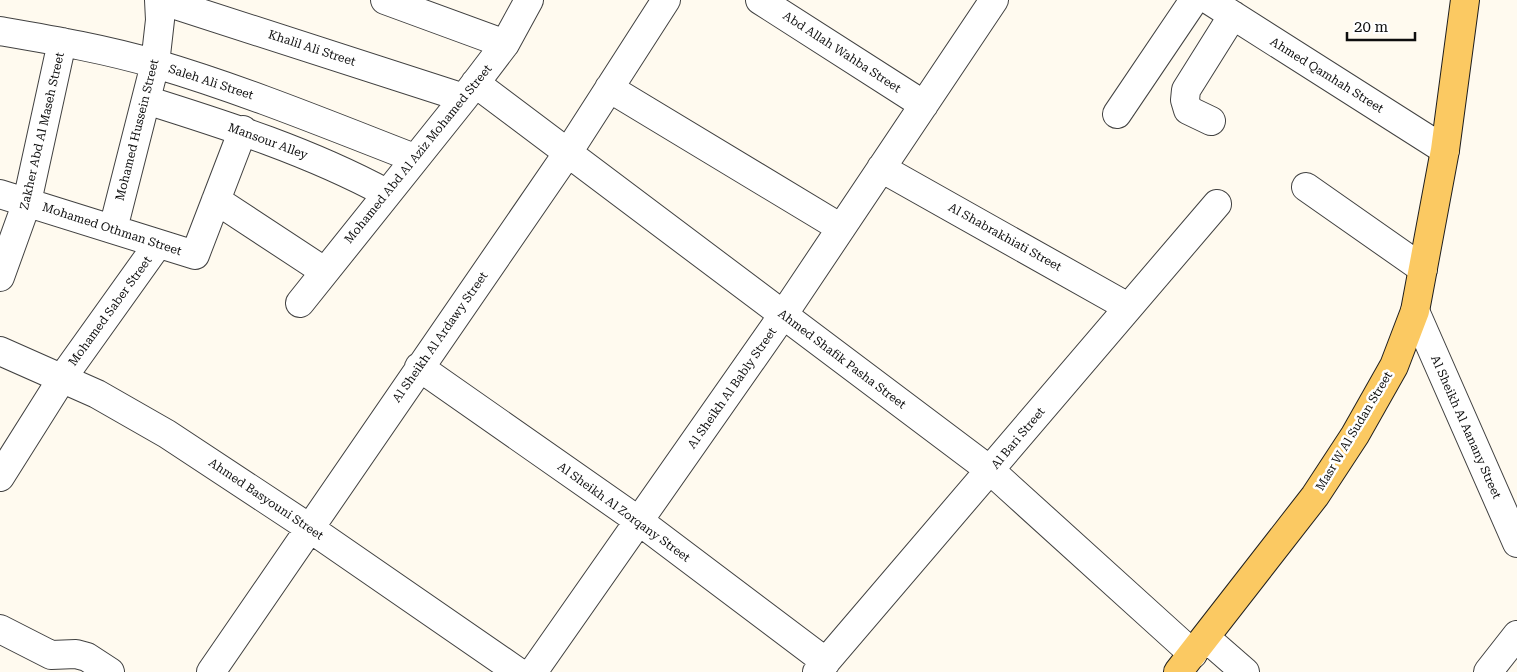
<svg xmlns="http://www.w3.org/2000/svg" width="1517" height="672" viewBox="0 0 1517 672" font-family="'Roboto Serif',serif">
  <rect width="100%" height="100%" fill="#fffaef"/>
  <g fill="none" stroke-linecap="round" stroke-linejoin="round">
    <defs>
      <path id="minor" d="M160,0l304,98
        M385,0l120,44
        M760,0l164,105
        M1209,0l236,150
        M0,31c52,9 105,18 156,33 88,26 173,61 258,94
        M475,83l516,388 202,183
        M609,88l232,140
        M146,100c83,26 164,52 240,93
        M1117,114l77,-114
        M1211,121l-23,-11 -3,-10 1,-10 47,-75
        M881,168l247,139
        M1306,187l117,82
        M0,194l195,61 48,-125
        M216,200l108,71
        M113,229l42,-165 5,-44 -1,-20
        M0,277l27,-75 35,-160
        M300,303l164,-205 41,-54 24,-44
        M1415,311l102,232
        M0,351l97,43 70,40 141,93 210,145
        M419,367l220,154 187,141
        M0,477l63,-100 95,-133
        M0,629l51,26 25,-1 11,3 23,15
        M1206,638l39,34
        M211,672l356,-518 99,-154
        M533,672l250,-357 211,-315
        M817,672l400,-468
        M1488,672l29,-37"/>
      <path id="major" d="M1178,672l137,-176 40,-61 39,-69 21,-55 30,-161 20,-150"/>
    </defs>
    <use href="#minor" stroke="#414141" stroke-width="30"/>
    <use href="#major" stroke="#1f1f1f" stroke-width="30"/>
    <use href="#minor" stroke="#fff" stroke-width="28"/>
    <use href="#major" stroke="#fbc962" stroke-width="28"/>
  </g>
  <g text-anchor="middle" stroke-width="5" stroke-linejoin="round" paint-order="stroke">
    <g font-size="12" fill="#0e0e0e" stroke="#fff">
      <text transform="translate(312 48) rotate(18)" y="4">Khalil Ali Street</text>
      <text transform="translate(842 52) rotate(33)" y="4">Abd Allah Wahba Street</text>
      <text transform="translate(1327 75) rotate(32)" y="4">Ahmed Qamhah Street</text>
      <text transform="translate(211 82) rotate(18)" y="4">Saleh Ali Street</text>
      <text transform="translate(137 130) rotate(-76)" y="4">Mohamed Hussein Street</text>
      <text transform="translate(42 131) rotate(-77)" y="4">Zakher Abd Al Maseh Street</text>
      <text transform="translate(268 141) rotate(20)" y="4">Mansour Alley</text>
      <text transform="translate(418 154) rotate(-51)" y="4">Mohamed Abd Al Aziz Mohamed Street</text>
      <text transform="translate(112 229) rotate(18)" y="4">Mohamed Othman Street</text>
      <text transform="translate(1005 237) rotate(29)" y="4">Al Shabrakhiati Street</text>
      <text transform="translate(110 311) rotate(-54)" y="4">Mohamed Saber Street</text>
      <text transform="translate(440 337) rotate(-55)" y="4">Al Sheikh Al Ardawy Street</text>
      <text transform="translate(842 359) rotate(37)" y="4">Ahmed Shafik Pasha Street</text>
      <text transform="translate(732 388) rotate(-55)" y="4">Al Sheikh Al Bably Street</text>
      <text transform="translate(1466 427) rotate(66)" y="4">Al Sheikh Al Aanany Street</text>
      <text transform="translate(1354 431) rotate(-59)" y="4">Masr W Al Sudan Street</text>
      <text transform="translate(1018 438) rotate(-50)" y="4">Al Bari Street</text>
      <text transform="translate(266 499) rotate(34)" y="4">Ahmed Basyouni Street</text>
      <text transform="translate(624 512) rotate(36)" y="4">Al Sheikh Al Zorqany Street</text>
    </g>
  </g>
  <path d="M1347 32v8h68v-8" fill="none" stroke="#0e0e0e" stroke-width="2.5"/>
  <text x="1354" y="32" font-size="15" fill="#0e0e0e" stroke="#ffffff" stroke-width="4" paint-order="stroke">20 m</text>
</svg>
